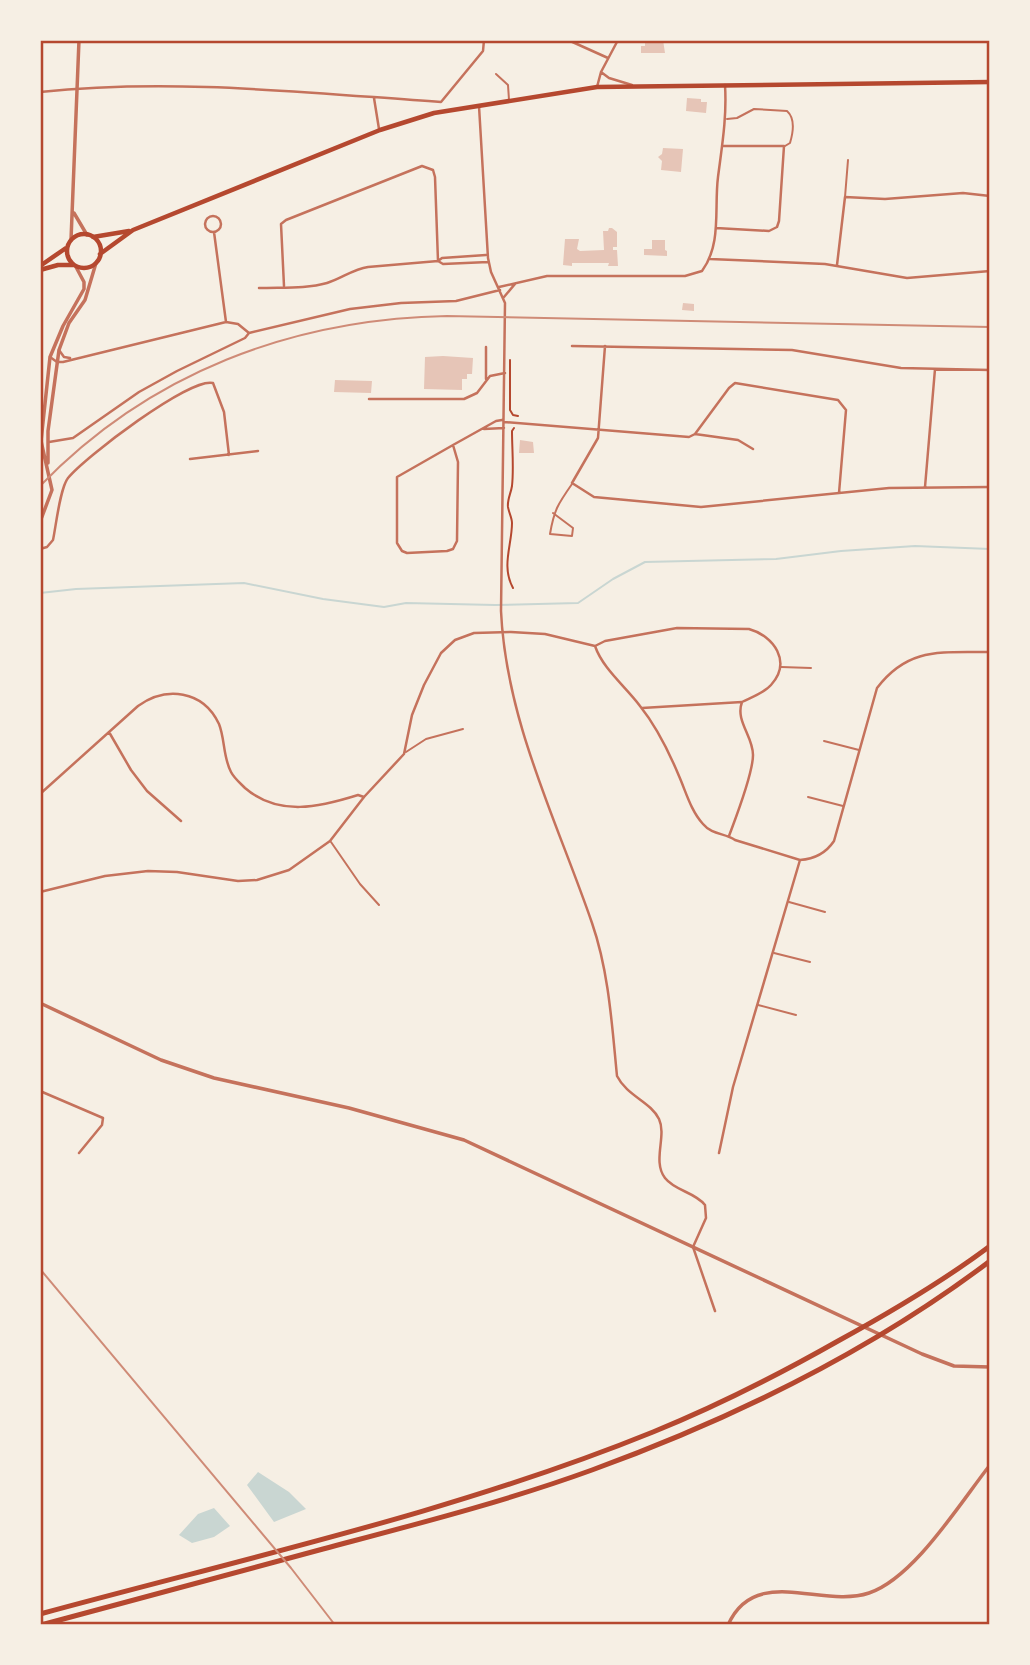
<svg xmlns="http://www.w3.org/2000/svg" width="1030" height="1665" viewBox="0 0 1030 1665" font-family="Commissioner,sans-serif">
  <rect width="100%" height="100%" fill="#f6efe4"/>
  <path fill="#c9d6d2" d="M258,1472l31,20 17,17 -32,13 -27,-37z
    M214,1508l16,18 -16,11 -22,6 -13,-8 19,-21z"/>
  <g fill="none" stroke-linecap="round" stroke-linejoin="round">
    <path stroke="#c9d6d2" stroke-width="2" d="M40,593l36,-4 168,-6 79,16 61,8 22,-4 89,2 83,-2 35,-24 32,-17 131,-3 65,-8 74,-5 75,3"/>
  </g>
  <path fill="#e6c5b7" d="M645,40h18l2,13h-24v-7h4z
    M687,98l14,1v3h6l-1,11 -20,-2z
    M663,148l20,1 -2,23 -20,-2 1,-9 -4,-4 4,-3z
    M609,228h3l5,4v15h-4v3h4l1,16h-10l1,-3h-37v3l-9,-1 2,-26h14l-2,10 3,2 24,-1 -1,-19h5z
    M652,240h13v10l2,1v5l-23,-1v-6h8z
    M683,303l11,1v7l-12,-1z
    M443,356l30,2 -1,16h-5v5h-5v11l-38,-1 1,-32z
    M335,380l37,1 -1,12 -37,-1z
    M520,440l13,2 1,11h-15z"/>
  <g fill="none" stroke-linecap="round" stroke-linejoin="round">
    <path stroke="#b5482f" stroke-width="2" d="M510,360v50l3,5 5,1
      M513,588c-12,-22 -1,-43 -1,-65 0,-5 -3,-10 -4,-16 -1,-7 3,-14 4,-21 2,-18 0,-37 0,-55l2,-3"/>
    <path stroke="#c5725c" stroke-width="2" d="M496,74l12,11 1,15
      M727,119l10,-1 17,-9 33,2c9,8 6,22 3,32l-5,3
      M845,197l3,-37
      M553,513l20,15 -1,8 -22,-2c4,-24 8,-30 22,-50
      M781,667l30,1
      M824,741l35,9
      M406,752l20,-13 37,-10
      M808,797l35,9
      M331,842l29,42 19,21
      M789,902l36,10
      M774,953l36,9
      M758,1005l38,10"/>
    <path stroke="#c5725c" stroke-width="2.5" d="M568,40l40,18
      M601,72l8,6 23,7
      M597,87l4,-15 17,-32
      M40,92c133,-14 268,1 401,10l42,-51 1,-11
      M374,98l5,31
      M479,106l9,152 3,14 14,31 -4,308c5,110 56,210 91,312 17,49 20,103 25,153 10,20 34,26 42,43 8,17 -7,42 6,59 10,13 30,14 40,27l1,13 -13,29 22,64
      M205 224a8 8 0 1 1 16 0a8 8 0 1 1-16 0Z
      M716,228l53,3 8,-4 2,-6 5,-75h-61
      M214,232l12,90
      M710,259l115,5 82,14 83,-7
      M438,261l4,-3 44,-3
      M837,265l8,-68 40,2 78,-6 27,3
      M284,286l-3,-62 5,-4 136,-54 11,4 2,7 3,84
      M499,287l48,-11h138l17,-5c20,-27 12,-63 16,-94 4,-31 9,-60 7,-92
      M259,288c22,-1 47,1 68,-5 14,-4 26,-14 41,-16l70,-6 5,3 45,-2
      M504,297l11,-13
      M572,346l220,4 109,18 89,2
      M605,346l-7,92 -26,45 22,14 107,10 188,-19 101,-1
      M486,347v32
      M59,350l5,7 6,1
      M50,357l7,5h6l163,-40 12,2 11,9
      M369,399h95l13,-6 13,-17 15,-3
      M504,422l185,15 6,-3 34,-46 6,-5 103,17 8,10 -7,83
      M484,429l20,-1
      M695,434l43,6 15,9
      M49,442l24,-4 66,-46 38,-21 68,-33 4,-5 101,-24 51,-6 55,-2 44,-11
      M453,445l-56,32v66l5,8 5,2 40,-2 6,-2 4,-8 1,-79 -5,-17 43,-24 6,-1
      M190,459l68,-8
      M925,487l10,-118
      M40,549l7,-2 6,-7c3,-14 7,-52 15,-62 17,-21 122,-101 145,-95l11,29 5,43
      M595,646l10,-5 72,-13 72,1c25,7 43,33 22,56 -7,8 -19,12 -29,17 -7,19 11,34 11,53 0,19 -17,62 -24,81
      M595,646c8,23 30,40 45,60 16,20 29,46 39,70 7,16 12,35 24,48 9,11 22,9 32,16l65,20
      M642,708l100,-6
      M109,732l22,38 16,21 34,30
      M40,794l98,-88c28,-20 65,-16 81,18 6,15 4,33 12,48 3,6 9,11 14,16 34,29 75,19 113,7l6,2
      M40,892l65,-16 43,-5 29,1 61,9 19,-1 32,-10 41,-29 34,-44 40,-43 8,-39 12,-30 17,-32 14,-13 19,-7 37,-1 34,2 50,12
      M40,1091l63,27 -1,7 -23,28
      M719,1153l14,-66 67,-227c15,-1 26,-7 34,-19l43,-153c32,-42 65,-35 113,-36"/>
    <path stroke="#c5725c" stroke-width="3.5" d="M74,213l13,22
      M71,240l8,-200
      M48,463v-32l11,-81 10,-27 16,-23 11,-37
      M40,522l12,-32 -11,-49 9,-84 13,-31 21,-37v-7l-8,-15
      M40,1003l121,57 53,18 135,30 115,32 458,214 32,12 36,1
      M728,1625c27,-61 94,-16 141,-32 45,-15 91,-90 121,-128"/>
    <path stroke="#b5482f" stroke-width="4.5" d="M67 251a17 17 0 1 1 34 0a17 17 0 1 1-34 0Z
      M93,237l36,-6
      M100,254l33,-24 247,-100 54,-17 163,-26 393,-5
      M40,266l26,-18
      M40,270l18,-5h15"/>
    <path stroke="#b5482f" stroke-width="5" d="M40,1614c205,-56 416,-102 613,-182 64,-26 125,-57 185,-91 53,-29 104,-59 152,-95
      M41,1625c94,-26 188,-51 282,-76 90,-24 181,-47 269,-79 140,-51 279,-119 398,-209"/>
    <path stroke="#cf8b77" stroke-width="2" d="M40,486c109,-113 252,-167 407,-170l543,11
      M40,1269l251,299 44,57"/>
  </g>
  <rect width="1030" height="1665" fill="none" stroke="#f6efe4" stroke-width="84"/>
  <rect x="42" y="42" width="946" height="1581" fill="none" stroke="#b5482f" stroke-width="2.5"/>
</svg>
